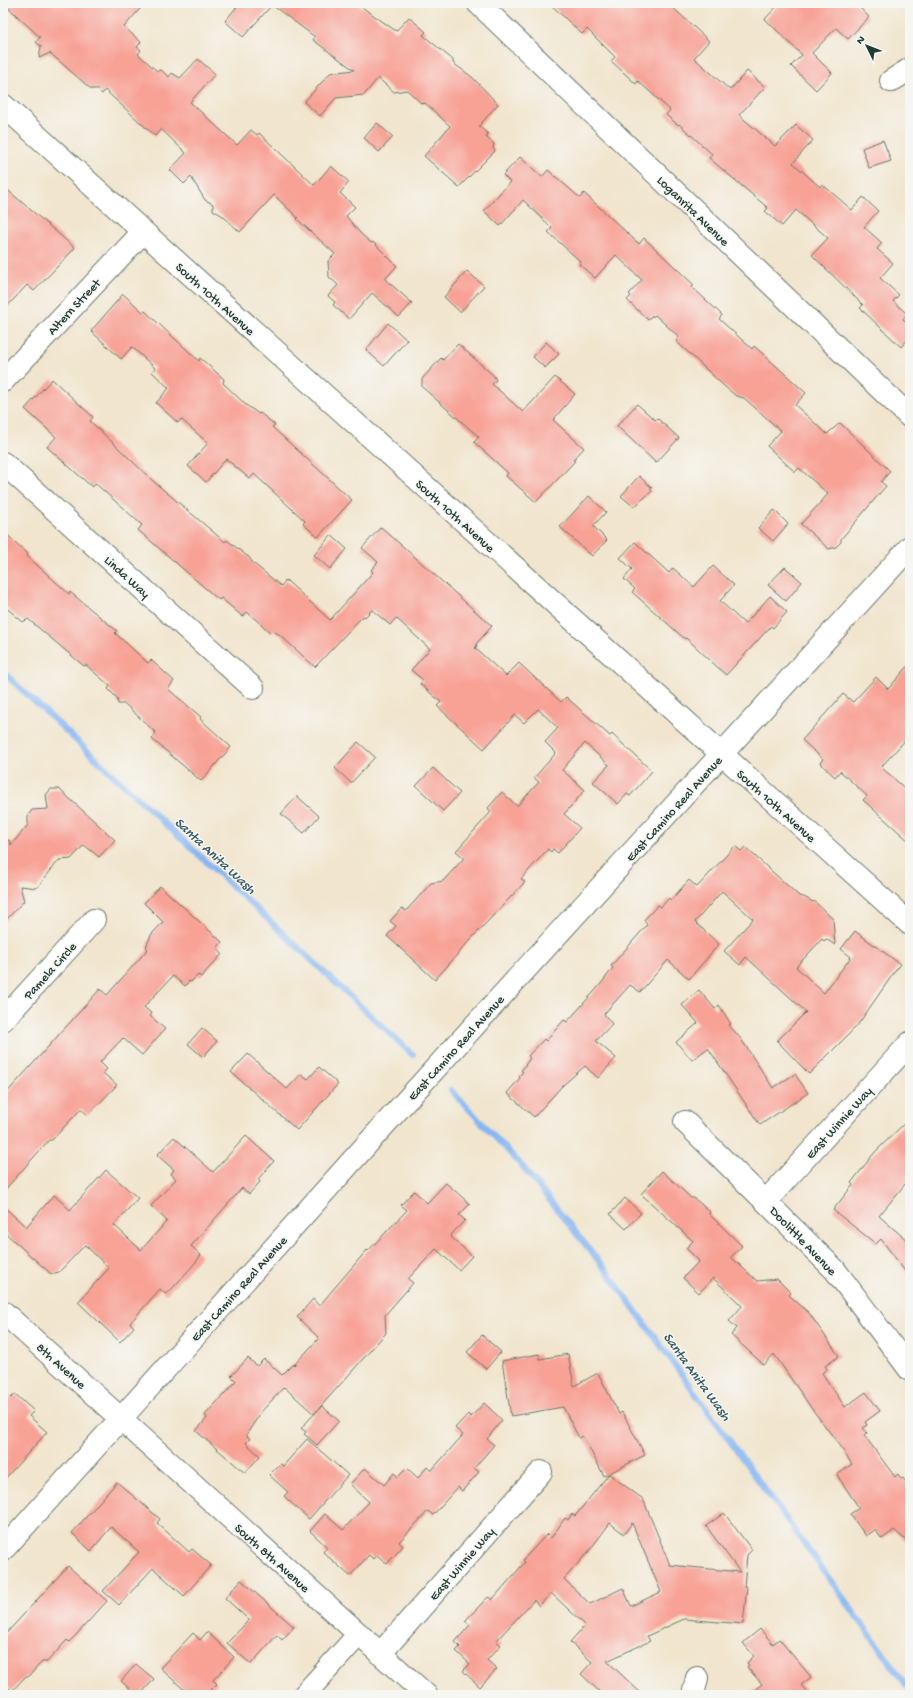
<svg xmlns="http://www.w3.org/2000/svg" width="913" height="1698" viewBox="0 0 913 1698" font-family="'Gochi Hand',sans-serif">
  <rect width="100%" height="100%" fill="#f6f6f2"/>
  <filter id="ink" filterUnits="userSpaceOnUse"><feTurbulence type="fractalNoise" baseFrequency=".025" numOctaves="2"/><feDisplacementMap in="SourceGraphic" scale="8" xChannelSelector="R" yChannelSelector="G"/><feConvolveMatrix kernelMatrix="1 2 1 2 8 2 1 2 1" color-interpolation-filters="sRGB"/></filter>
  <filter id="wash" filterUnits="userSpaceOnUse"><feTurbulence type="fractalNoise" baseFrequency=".012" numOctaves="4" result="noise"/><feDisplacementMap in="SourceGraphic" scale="16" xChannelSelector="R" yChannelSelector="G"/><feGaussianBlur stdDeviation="0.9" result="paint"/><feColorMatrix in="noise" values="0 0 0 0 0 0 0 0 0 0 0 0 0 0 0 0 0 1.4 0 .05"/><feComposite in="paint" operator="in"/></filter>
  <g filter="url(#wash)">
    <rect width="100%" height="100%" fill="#f1e5cd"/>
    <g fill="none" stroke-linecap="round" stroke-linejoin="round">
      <path stroke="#87b7f3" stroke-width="6" d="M3,672l410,383
        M451,1090l71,76 84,104 304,420"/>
    </g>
    <g id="blocks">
      <path fill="#f8a296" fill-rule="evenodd" d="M3,3h142l-21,24 17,15 -4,5 4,3 -3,4 19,17 4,-1 8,7 3,-4 8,5 18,-19 17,15 -25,28 47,43 14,-15 6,5 2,-2 55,52 17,-19 18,16 -9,11 15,14 -9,9 14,17 11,10 2,-1 24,24 -12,13 27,24 -13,14 -27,-24 -23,26 -16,-14 2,-3 -7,-6 10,-11 -9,-8 -1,-16 7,-7 -38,-35 1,-1 -24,-23 -34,37 -17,-16 -10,-6v-6l-8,-4 -14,-23 -7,7 -14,-14 16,-17 -25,-24 -6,7 -50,-46 -3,4 -5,-5h-6l-41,-36 -11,5 2,-12 -5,-4 4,-5z
        M240,3h116l40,28 13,-14 17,15 -3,3 30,25v3l19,14 26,27 -19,22 9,8 -2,3 8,7 -1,4 2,3 -36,36 -35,-31 26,-30 -25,-23 -3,1 -15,-14 -13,2 -16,-14 -14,17 -28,3 -16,18 -16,-14 26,-29 24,-3 -41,-30 2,-3 -43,-32 -29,32 -18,-16z
        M549,3h119l41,38 -15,17 36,32 17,-19 18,16 -26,28 36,31 21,-21 17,15 -20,23 27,24 2,-3 30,26 11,-13 15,14 -14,16 18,16 -5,6 16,14 -13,15 19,17 -6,6 14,13 -4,5 7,7v11l-9,10 -41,-39 3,-3 -51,-50 16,-17 -32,-28 -14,16 -17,-15 3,-3 -59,-50 3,-4 -33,-30 -1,1 -12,-10 4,-5 -32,-29 -2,3 -25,-23 4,-4 -28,-28 -5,5z
        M780,3h75l14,14 -21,22 -12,-11 -24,25 20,20 -16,17 -25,-24 11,-11 -37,-36z
        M377,123l16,14 -14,15 -15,-14z
        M883,140l8,21 -22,7 -7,-20z
        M520,157l22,20 6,-7 32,28 4,-5 55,51 5,-6 50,47 -2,2 30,28 -3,4 33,30 2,-3 52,47 -11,12 32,29 13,-11 50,48 -9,11 5,4 -45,53v3l-5,5 -7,2 -28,-25 27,-30 -29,-26 -4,4 -28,-26 14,-15 -37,-33 -8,-2 -12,-10 -48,-45 3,-4 -24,-22 -2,2 -1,-2 -4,5 -21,-20 4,-4 -2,-2 13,-14 -26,-25 -21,23 -16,-14 2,-2 -33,-30 4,-4 -29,-28 -23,26 -16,-15 26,-29 -7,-7z
        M3,186l72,62 -41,43 -7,-6 -24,26z
        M467,271l17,15 -24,26 -16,-15z
        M123,294l20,18 2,-1 54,50 1,-3 24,21 -1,4 23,22 13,9 1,-1 15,12 -3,2 80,73 -34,37 -15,-13 2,-3 -51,-47 -4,5 -24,-20 -20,23 -18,-16 20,-23 -27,-24 -3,4 -22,-20 13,-15 -17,-16 3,-4 -23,-21 -11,12 -30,-28z
        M388,323l19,17 -23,26 -18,-16z
        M546,342l13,12 -14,14 -12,-11z
        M458,344l36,32 2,4 -4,4 31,28 32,-35 20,17 -22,26 31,28 -11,12 2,1 -39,41 -30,-26 2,-3 -34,-31 5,-5 -57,-50v-8l19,-21 2,2z
        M52,379l41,38 -3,4 63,60 72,61 2,-2 20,16h1l5,7 28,23 5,-6 44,40 43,-48 -2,-2 7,-8 -16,-14 19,-21 111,99 -16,18 1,2 -2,2 31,28 13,-13 42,39 5,-5 44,39 2,-2 40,37 -22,25 -3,-2 -9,10 -25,-22 16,-17 -24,-22 -23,27 23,20 -21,24 16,14 -22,25 -5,-4 -2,3 -3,-3 -27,30 4,3 -55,58 -35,40 -48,-44 9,-10 -6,-5 12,-13 4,3 25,-28 12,-2 21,-23 -8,-7 35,-39 -3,-4 14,-16 15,14 22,-24 -5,-4 22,-25 -11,-11 13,-14 -20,-19 -14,14 -9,-8 -31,34 -47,-43 4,-4 -21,-18 3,-4 -12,-10 19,-21 -34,-31 -6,7 -18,-15 -7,7 -1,-1 -3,2 -46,49 -35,-32 -7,-4 -2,2 -24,-21 -4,5 -22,-19 -2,2 -81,-70 4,-5 -46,-41 -4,3 -45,-40 9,-10 -31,-28z
        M637,404l18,16 2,-2 22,20 -23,25 -39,-37z
        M639,476l13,12 -2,1 2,2 -18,16 -13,-11z
        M589,496l17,16 -13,14 14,14 -15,16 -32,-29z
        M774,510l14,14 -15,17 -15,-13z
        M3,531l25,23 -1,2 42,38 1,-2 47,39 -2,2 33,30 3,-3 23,21 -6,8 33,28 -1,2 31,28 -30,34 -49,-42 4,-6 -31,-29h-7l-1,-6 -9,-9 2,-3 -24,-21 -2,1 -56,-47 -5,3 -20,-17z
        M331,535l16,14 -17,20 -16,-14z
        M635,542l34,31 4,-5 21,19 19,-21 21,19 -14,16 25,23 25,-28 17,16 -14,16 -2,-2 -45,49 -40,-37 -1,1 -53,-47 3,-3 -11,-10 8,-10 -12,-11z
        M785,567l17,15 -16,19 -18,-16z
        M910,664v71l-29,32 29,26v49l-47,-42 4,-4 -27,-25 -5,6 -15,-14 3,-4 -21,-19 41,-46 10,8 23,-25 12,12z
        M358,742l17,15 -24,26 -16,-15z
        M433,768l27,25 -17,18 -27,-25z
        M51,789h8l56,51 -16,17 -15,-12 -13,14 -12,1 -22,28 -17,-2 4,15 -21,22v-85l7,3 1,4 17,-20v-10l4,-5 16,-1 -2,-14z
        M297,796l22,20 -15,17 -23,-19z
        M735,846l6,5 4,-4 54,49 5,1 9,5 1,-1 19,18 2,26 -9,-6 -2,2 -2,-2 -26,28 28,26 27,-36 -10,-8 14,-18 45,33 -43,62 -48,48 -32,-33 29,-29 -60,-55 -6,8 -16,-14 29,-32 -31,-28 -27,31 24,22 -30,35 -21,-19 -28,32 -10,-7 -26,29 8,10 -16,17 20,17 -18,20 -13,-12 -23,20 -28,31 -27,-24 13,-15 -1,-2 4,-4 -2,-1 9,-13 -2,-2 16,-17 2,2 18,-21 3,2 33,-37 13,-17 -2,-2 36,-41 -3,-5 14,-15 3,2 8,-9 2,2 18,-20 8,7z
        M160,886l62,56 -5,6 5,6 -21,23 -3,-2 -7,7 -2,-1 -4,5 -12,-10 -29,31 8,7 -2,2 15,13 -23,26 -19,-17 -23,24 7,7 -4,4 14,12 -29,30 -7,-6 -29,31h-3l-46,52v-95l97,-108 7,6 41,-46 -2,-2 5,-12 12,-13 -19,-19z
        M699,990l16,19 4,-4 12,19 -2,1 12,14 32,49 22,-14 13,19 -48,32 -52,-77 -16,12 -16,-18 22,-19 -16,-18z
        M202,1028l15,13 -14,16 -15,-13z
        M248,1054l39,35 14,-15 7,5 11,-12 19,17 -41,46 -66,-58z
        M910,1118v60l-31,38 31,27v35l-29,-39 -5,5 -43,-34 20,-25 -2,-2 24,-31z
        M246,1136l28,25 -16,18 2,3 -11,12 -7,-6 -51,58 10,9 -5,7 -26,29 -4,3 -6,-5 -30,34 4,4 -14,15 -42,-40 31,-34 -24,-23 -26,27 -8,2 -48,-43v-25l23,21 28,-32 16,15 36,-40 32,28 -24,27 27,25 26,-29 -16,-15 25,-27 -5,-5 3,-4 -17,-15 17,-18 39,35z
        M662,1171l29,27h3l16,14 -1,2 33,32 -11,11 26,24 20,-2 14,14 -2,2 20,18 30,43 -14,10 2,3 -5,4 23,34 21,-15 14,19 -15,11 2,3 -4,3 4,5 -3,2 31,42 3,-3 3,5 2,-1 7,10v56l-16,-14 -12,9 -7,-9 -9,6 -16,-22 9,-6 -22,-33 15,-11 -8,-11 1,-1 -33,-43 -38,-55 -10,11 -33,-30 6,-7 -8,-7 13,-15 -29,-28 -14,15 -16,-15 16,-17 -13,-13 7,-7 -52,-47z
        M446,1183l24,21 -11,11 6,5 -15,16 22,20 -13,14 -23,-21 -28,30 5,4 -28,32 1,18 -72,81 -30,-27 -22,24 -16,24 4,4 -4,4 14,13 -15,17 -49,-42 11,-13 -2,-3 31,-34 -5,-5 17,-18 9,8 7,-7 18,16 11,-11 1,1 25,-27 -22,-21 16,-18 6,7 41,-48 7,-8 1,1 39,-41 -6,-5 13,-14 13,12z
        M625,1198l16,15 -15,16 -16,-15z
        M482,1335l19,17 -15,17 -19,-17z
        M539,1354l1,5 28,-5 6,32 24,-13 21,41 3,-2 23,43 -41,21 -18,-34 -4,-6 -3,2 -16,-31 -52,9 -9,-55z
        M3,1391l8,7 4,-4 19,17 -5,5 18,16 -44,49z
        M484,1403l18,17 -15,19 7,6 -20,23 5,4 -17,19 -4,-4 -25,28 -5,-4 -29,31 4,4 -16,18 -10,-9 -4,4 -4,-4 -19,21 -27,-24 4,-5 -17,-16 15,-17 18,16 26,-28 -19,-18 15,-16 19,17 10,-12 4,4 9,-9 11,10 9,-11 4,4 32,-36 -8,-7 13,-14 3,3z
        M322,1406l17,15 -22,24 -13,-11 2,-2 -5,-4z
        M307,1439l41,36 -39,44 -21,-19 -4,-4 4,-4 -19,-17 11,-11 3,2z
        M609,1474l34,25 27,66 70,7 -34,-46 18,-13 28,37 -5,5 -3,31 3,1 -4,37 -59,-5 -37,17 3,5 -43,20 36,34h-40l-22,-21 11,-12 -22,-20 15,-17 -34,-32 -12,13 -5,-6 -38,41 5,4 -14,15 10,9 -17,18 -17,-16 7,-7 -14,-13 4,-4 -5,-5 15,-17 -5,-4 23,-24 4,3 33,-38 -2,-2 24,-26 4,4 14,-20 3,2 4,-6 3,2zM610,1523l14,11 8,-11 29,69 -30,14 -8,-18 -33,16 -26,-25 25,-28z
        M117,1482l43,37 -3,4 32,29 3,-3 19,16 -27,31 -31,-28 -34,37 -16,-14 36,-39 -28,-25 -20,24 -19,-18z
        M68,1566l39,35 -30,33 -8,8 -2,-2 -20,22h-5l-14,15 -2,-1 -14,15 -9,-8v-46z
        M241,1580l53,47 -12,13 -5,-5 -26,29 -24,-21 22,-23 -24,-22z
        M760,1629l13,15 6,-5 32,38 -10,8 9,10h-62l14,-11 -15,-17 2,-2 -2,-2 7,-7 -11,-13z
        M207,1632l27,25 -21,23 4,4 -11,11h-16l-30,-27 33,-35 7,7z
        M136,1664l18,15 -14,16h-4l-15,-14z"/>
    </g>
  </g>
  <g filter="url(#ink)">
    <use href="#blocks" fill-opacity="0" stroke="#68786a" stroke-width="1"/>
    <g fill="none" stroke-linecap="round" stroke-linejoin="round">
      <defs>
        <path id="minor" d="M478,3l432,414
          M891,81l19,-12
          M3,105l907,819
          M3,381l140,-149
          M3,463l250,225
          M3,1020l91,-100
          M685,1122l150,148 75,100
          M766,1201l144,-158
          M3,1312l423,383
          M3,1550l401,-447 506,-556
          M380,1654l161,-182
          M304,1695l55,-61
          M693,1695l4,-17"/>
      </defs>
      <use href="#minor" stroke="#68786a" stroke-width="24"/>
      <use href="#minor" stroke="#fff" stroke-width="22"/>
    </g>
  </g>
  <g text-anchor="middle" stroke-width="3" stroke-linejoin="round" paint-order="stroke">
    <g font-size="13" fill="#1f3d34" stroke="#f6f6f2">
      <text transform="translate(694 210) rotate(44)" y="5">Loganrita Avenue</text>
      <text transform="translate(216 298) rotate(42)" y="5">South 10th Avenue</text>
      <text transform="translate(73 306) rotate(-47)" y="5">Altern Street</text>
      <text transform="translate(456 515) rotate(42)" y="5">South 10th Avenue</text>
      <text transform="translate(128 576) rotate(42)" y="5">Linda Way</text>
      <text transform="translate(777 805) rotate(42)" y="5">South 10th Avenue</text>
      <text transform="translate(673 808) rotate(-48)" y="5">East Camino Real Avenue</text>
      <text transform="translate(49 970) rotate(-48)" y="5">Pamela Circle</text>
      <text transform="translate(455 1047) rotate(-48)" y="5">East Camino Real Avenue</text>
      <text transform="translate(838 1122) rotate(-48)" y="5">East Winnie Way</text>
      <text transform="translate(804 1240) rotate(46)" y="5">Doolittle Avenue</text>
      <text transform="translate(238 1288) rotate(-48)" y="5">East Camino Real Avenue</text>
      <text transform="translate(62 1365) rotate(42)" y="5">8th Avenue</text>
      <text transform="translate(273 1557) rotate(42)" y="5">South 8th Avenue</text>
      <text transform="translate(461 1563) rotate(-49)" y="5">East Winnie Way</text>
    </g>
    <g font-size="14" font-style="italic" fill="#395c64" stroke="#f6f6f2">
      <text transform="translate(216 855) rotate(43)" y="5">Santa Anita Wash</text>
      <text transform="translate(698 1376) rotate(54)" y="5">Santa Anita Wash</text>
    </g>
  </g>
  <rect width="913" height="1698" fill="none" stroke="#f6f6f2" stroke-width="16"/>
  <g transform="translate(867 46) rotate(313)" stroke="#f6f6f2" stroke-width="3" paint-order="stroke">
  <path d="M0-3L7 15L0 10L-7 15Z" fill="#1f3d34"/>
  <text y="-6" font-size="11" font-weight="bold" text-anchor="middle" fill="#1f3d34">N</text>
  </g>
</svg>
